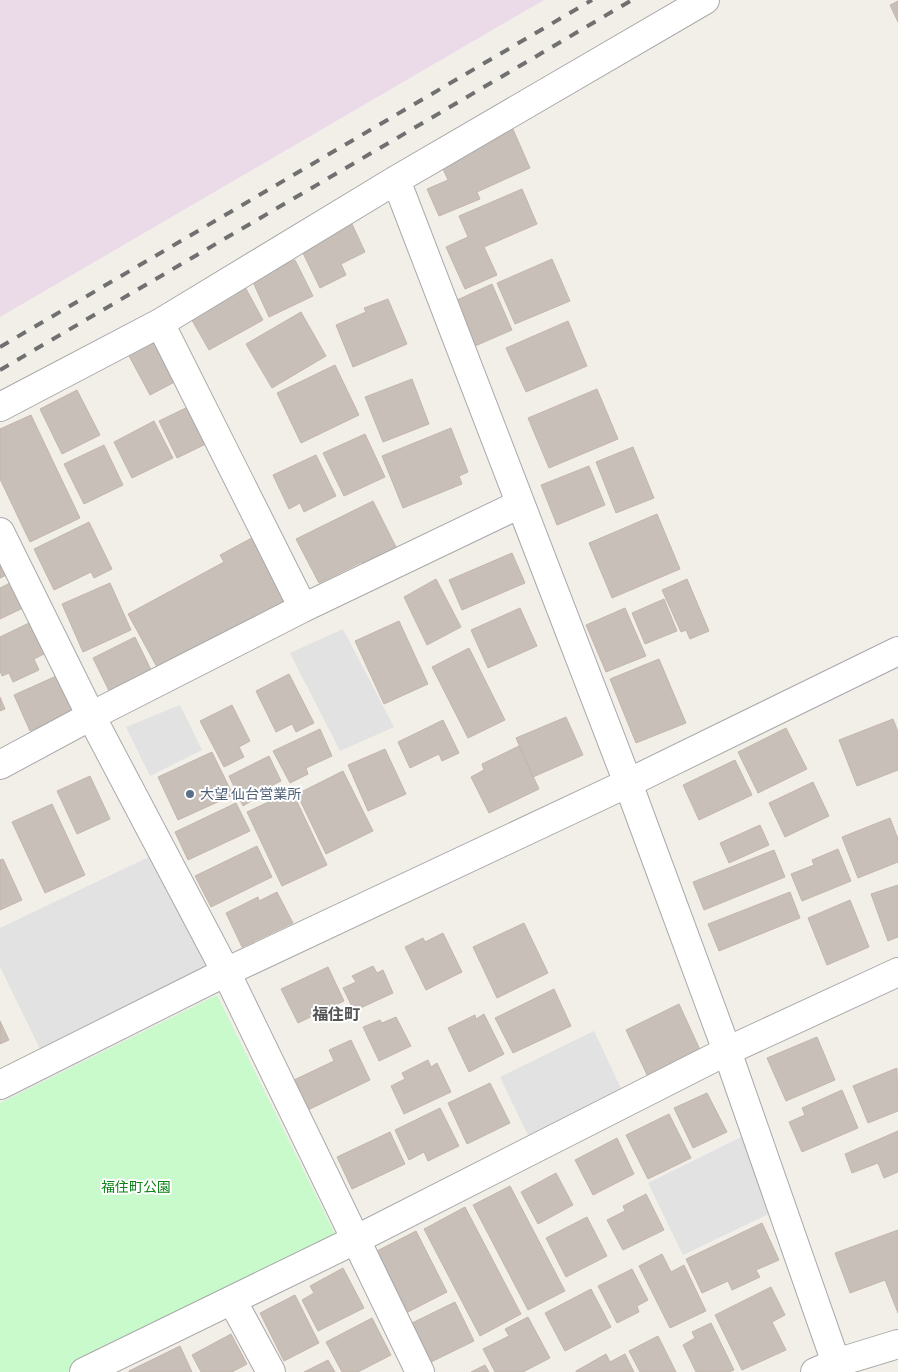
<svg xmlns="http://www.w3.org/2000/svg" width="898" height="1372" viewBox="0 0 898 1372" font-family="'IBM Plex Sans','Noto Sans JP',sans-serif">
  <rect width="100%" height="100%" fill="#f2efe9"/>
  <path fill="#ebdbe8" d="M0,0h544l-544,317z"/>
  <path fill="#c8facc" d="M217,995l120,243 -270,134h-67v-269z"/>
  <path fill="#e2e2e2" d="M343,629l51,98 -54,24 -50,-98z
    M180,705l22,45 -52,26 -24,-49z
    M155,854l61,113 -173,88 -43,-88v-39z
    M594,1031l31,66 -93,47 -32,-67z
    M747,1134l26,78 -90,43 -35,-72z"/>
  <path fill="#c7bfb8" stroke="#c4b6ab" d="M898,1v21l-8,-17z
    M512,127l18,41 -53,24 3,7 -41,17 -12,-27 21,-9 -9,-20z
    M522,189l15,35 -53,23 13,28 -32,14 -19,-42 22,-10 -9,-21z
    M352,224l13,28 -24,12 5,11 -26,13 -19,-39z
    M552,259l18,42 -55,23 -18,-41z
    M295,260l18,36 -44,21 -17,-37z
    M492,284l20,46 -37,16 -20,-45z
    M244,285l19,35 -54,30 -20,-35z
    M388,299l19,45 -54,23 -17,-42 30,-13 -2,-4z
    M301,312l25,44 -54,32 -26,-44z
    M568,321l19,45 -61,26 -20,-44z
    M162,336l22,41 -34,18 -22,-41z
    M335,365l24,50 -58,28 -24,-50z
    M412,379l17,45 -46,18 -18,-45z
    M597,389l21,50 -69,29 -21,-50z
    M77,390l23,45 -38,19 -22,-45z
    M196,403l18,37 -37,18 -18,-37z
    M31,415l49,103 -50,24 -30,-63v-50z
    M154,421l19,37 -41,20 -18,-36z
    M451,428l17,44 -9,4 3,8 -59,24 -21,-52z
    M365,434l20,43 -41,19 -21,-43z
    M104,445l19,40 -39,19 -20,-40z
    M633,447l21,51 -38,15 -20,-51z
    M316,455l20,41 -32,16 -4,-9 -11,6 -16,-34z
    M589,466l16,39 -48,20 -16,-40z
    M373,501l26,52 -33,17 -4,-8 -43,21 -23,-44z
    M657,514l23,55 -68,29 -23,-55z
    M89,522l23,47 -18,9 -3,-6 -37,18 -20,-41z
    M261,533l39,71 -137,74 -35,-64 96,-52 -4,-7z
    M0,551l10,22 -10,5z
    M0,552l10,21 -10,5z
    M512,553l13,30 -63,27 -13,-30z
    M436,579l25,48 -34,18 -23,-48z
    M687,579l22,52 -19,8 -4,-9 -5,2 -19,-42z
    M12,582l11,26 -23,11v-31z
    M110,583l21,47 -48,22 -21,-48z
    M664,599l13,32 -32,13 -13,-31z
    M520,608l17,38 -49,22 -17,-38z
    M625,608l21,48 -40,16 -20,-47z
    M399,621l29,63 -44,20 -29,-63z
    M31,622l15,31 -12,6 5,11 -26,12 -4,-9 -7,3 -2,-5v-34z
    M135,637l19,39 -42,21 -19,-39z
    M469,648l36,72 -37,18 -36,-71z
    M659,659l27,64 -50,20 -26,-64z
    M63,673l16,35 -49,23 -16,-36z
    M289,674l25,49 -18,9 -4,-8 -16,8 -20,-41z
    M0,697l5,12 -5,2z
    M232,705l18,36 -11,6 5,10 -20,10 -24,-46z
    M566,717l17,38 -50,22 -17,-39z
    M893,719l5,13v38l-41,16 -18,-46z
    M443,720l16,33 -17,8 -3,-7 -29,14 -12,-26z
    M786,728l21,41 -49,24 -20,-41z
    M320,729l12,27 -26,12 2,6 -18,9 -17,-32z
    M519,746l20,43 -50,24 -18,-36 13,-7 -2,-6z
    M385,749l21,45 -38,17 -20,-46z
    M212,752l21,43 -55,25 -20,-43z
    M269,756l12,25 -30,15 2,4 -10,6 -14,-30z
    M735,760l17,35 -53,25 -16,-35z
    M343,771l30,60 -47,23 -29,-60z
    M90,776l20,43 -33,15 -20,-43z
    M813,782l16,34 -44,21 -16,-34z
    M292,791l35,74 -45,21 -35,-74z
    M236,803l14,28 -62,29 -13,-28z
    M52,804l33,71 -40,18 -33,-71z
    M890,818l8,21v23l-40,16 -16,-41z
    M760,825l9,20 -40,18 -9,-20z
    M257,846l15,31 -61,30 -16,-31z
    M838,849l13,32 -49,20 -11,-27 23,-9 -2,-5z
    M774,850l11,27 -81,33 -11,-28z
    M3,859l19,41 -22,10v-50z
    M898,885v52l-10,4 -17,-47z
    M277,892l16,31 -51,24 -16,-34 32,-16 1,4z
    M790,892l10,26 -81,33 -11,-27z
    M850,900l19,47 -42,18 -19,-47z
    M524,923l24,50 -51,25 -24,-51z
    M443,933l19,39 -36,18 -21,-43 18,-9 2,4z
    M373,966l4,7 6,-3 10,23 -39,18 -11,-23 13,-6 -4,-6z
    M328,967l16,34 -46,22 -17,-34z
    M554,989l17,37 -58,27 -18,-35z
    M679,1004l23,50 -53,25 -23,-49z
    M484,1014l20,40 -35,18 -21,-44 27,-13 1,4z
    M396,1017l15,29 -32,15 -16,-34 17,-7 2,3z
    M0,1021l9,19 -9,4z
    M817,1037l18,43 -49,21 -19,-43z
    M351,1040l19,40 -62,30 -14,-30 40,-19 -5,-11z
    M428,1060l3,7 6,-4 14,29 -47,22 -13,-28 14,-7 -3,-6z
    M897,1068l1,43 -30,12 -15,-37z
    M490,1083l20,40 -43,21 -19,-41z
    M842,1090l16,38 -56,24 -13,-30 16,-7 -3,-7z
    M707,1093l20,39 -34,16 -19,-40z
    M440,1108l19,38 -31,15 -4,-9 -15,8 -14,-30z
    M669,1114l22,44 -43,21 -22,-44z
    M898,1131v41l-14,6 -6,-15 -26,10 -7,-19z
    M390,1132l15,32 -53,25 -15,-32z
    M617,1138l17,36 -41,21 -18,-35z
    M556,1173l17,32 -35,19 -17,-32z
    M510,1186l55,105 -37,19 -55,-105z
    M646,1194l18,36 -41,20 -16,-30 18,-9 -2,-5z
    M465,1207l56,107 -41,22 -56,-107z
    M587,1217l20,39 -41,21 -20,-39z
    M762,1223l17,37 -23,10 4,7 -28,13 -4,-9 -26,12 -16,-34z
    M898,1230v83l-13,-33 -35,13 -15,-40z
    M416,1231l31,61 -39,20 -31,-61z
    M662,1254l9,18 13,-7 22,46 -36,17 -31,-62z
    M343,1268l21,40 -46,23 -16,-31 12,-7 -4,-7z
    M632,1269l16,31 -11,6 2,6 -22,11 -19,-37z
    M771,1287l14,28 -13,7 14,28 -44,20 -27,-55z
    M591,1289l20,38 -46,24 -20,-38z
    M295,1295l24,48 -35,18 -24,-48z
    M455,1302l19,39 -43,21 -19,-39z
    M528,1317l22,41 -27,14h-28l-12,-23 26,-13 -4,-7z
    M372,1318l19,37 -33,17h-16l-16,-30z
    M711,1323l23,47 -5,2h-33l-13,-27 12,-7 -3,-6z
    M231,1334l16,30 -15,8h-31l-9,-17z
    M658,1336l18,36h-36l-11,-21z
    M180,1346l12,26h-63v-1z
    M606,1354l4,8 15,-8 9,18h-58v-1z
    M328,1360l7,12h-31z
    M485,1365l4,7h-18z"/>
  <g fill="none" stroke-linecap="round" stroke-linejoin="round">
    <defs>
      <path id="minor" d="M396,180l232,603 99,268 109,312
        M160,323l143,285
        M0,407l160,-84 236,-143 309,-180
        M0,532l91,184 135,256 194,400
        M0,765l91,-49 212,-108 217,-104
        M0,1085l226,-113 402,-189 270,-132
        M232,1300l39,72
        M84,1372l271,-132 372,-189 171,-79
        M815,1372l21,-9 62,-19"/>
    </defs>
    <use href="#minor" stroke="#a9a9a9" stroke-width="30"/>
    <use href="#minor" stroke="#fff" stroke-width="28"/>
    <path stroke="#707070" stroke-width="4" stroke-dasharray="10 10" stroke-linecap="butt" d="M0,347l592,-347
      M0,370l392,-229 240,-141"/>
  </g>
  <circle fill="#5c6f8a" stroke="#fff" stroke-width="2" cx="190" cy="794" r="5"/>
  <g text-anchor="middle" stroke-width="4" stroke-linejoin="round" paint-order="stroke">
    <g font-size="14" fill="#4e5e75" stroke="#fff" text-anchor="start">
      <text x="200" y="799">大望 仙台営業所</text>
    </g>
    <g font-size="14" fill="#0c8416" stroke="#fff">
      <text x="136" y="1192">福住町公園</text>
    </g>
    <g font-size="16" font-weight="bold" fill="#555" stroke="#fff">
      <text x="336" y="1020">福住町</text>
    </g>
  </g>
</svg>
